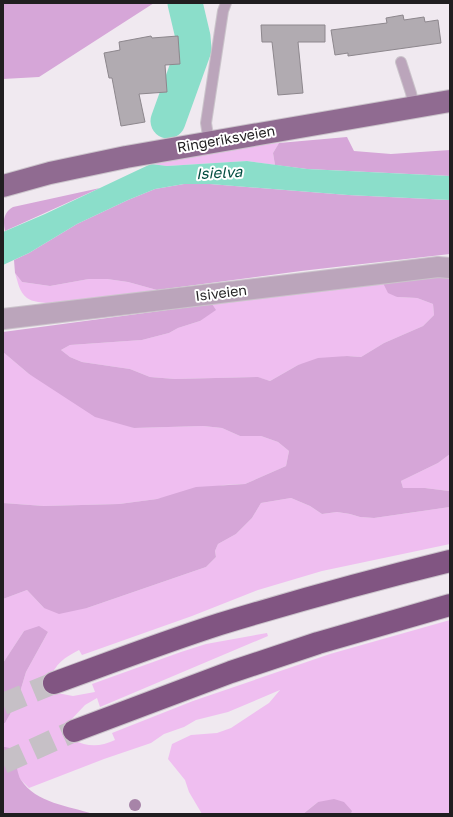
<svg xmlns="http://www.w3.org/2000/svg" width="453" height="817" viewBox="0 0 453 817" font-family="'Golos Text',sans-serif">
  <rect width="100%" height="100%" fill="#f0e9f0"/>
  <path fill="#efbef0" d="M279,143l-6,10 2,12 -28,-4 -80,5 -16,-2c43,-7 85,-18 128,-21z
    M15,273l7,9 28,4 39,-7h18l21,3 29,8c-25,4 -111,22 -130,8 -8,-6 -9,-16 -12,-25z
    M382,281l15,16 20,1 16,6 1,11 -11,11 -39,17 -23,14 -14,-1 -49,9 -28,16 -13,-4 -82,2 -25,-2 -20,-8 -48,-7 -12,-5 -9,-7 9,-5 72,-5 27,-7 9,-5 22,-7 12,-17 87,-10z
    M3,352l26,22 105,54 69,-2 19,2 18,8h21l17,6 11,9 -3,15 -41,18 -21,1 -67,14 -38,5 -75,2 -41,-3z
    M450,454v38l-1,-1 -24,-3h-22l-2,-7 37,-18z
    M291,498l19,8 12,8 15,-2 13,2 10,3 14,1 76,-11v37l-128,27 -64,19 -66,26 -110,39 -3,-5c-14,7 -24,14 -29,29l7,14 16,3 22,-4 -3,-8 89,-32 25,-8 61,-11 1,3 -168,71 -3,-9 -12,7 -16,17 4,18c15,7 27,7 42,0l-3,-7 81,-32 137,-47 120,-34v194h-99l1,-3 -34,-9 -15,12h-101l-13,-22 -4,-12 -17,-21 4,-15 19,-9 26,-2 14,-5 38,-25 11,-13 -52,22 -32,8 -12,7 -20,7 -13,9 -47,16 -75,29 -9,-9 -15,-32h-2v-24h2l12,-21 9,-30 22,-40 -24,-1 -21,32v-64l24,-9 17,18h43l119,-41 10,-10 -1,-6 3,-7 18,-10 16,-16 9,-15z"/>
  <path fill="#d6a6d8" d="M3,3h151l-115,74 -36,2z
    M347,137l7,14 37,3 59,-4v26l-143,-7 -32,-4 -2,-12 6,-10z
    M184,184h26l138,11 102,5v54l-149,17 -144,19 -29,-8 -21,-3h-18l-39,7 -28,-4 -7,-9 -1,-13 15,-7 48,-29 51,-24 27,-11z
    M100,188l-95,43c-2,-10 -2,-18 8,-24z
    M450,277v177l-12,9 -37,18 2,7h22l24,3 1,1v15l-76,11 -14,-1 -10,-3 -13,-2 -15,2 -12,-8 -19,-8 -30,5 -9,15 -16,16 -18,10 -3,7 1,6 -10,10 -119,41 -28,6 -15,-6 -17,-18 -24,9v-96l41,3 75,-2 38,-5 39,-12 49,-3 41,-18 3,-15 -11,-9 -17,-6h-21l-18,-8 -19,-2 -69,2 -39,-11 -66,-43 -26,-22v-20l209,-28 4,6 -16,11 -22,7 -9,5 -27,7 -72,5 -9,5 9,7 12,5 48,7 20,8 25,2 83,-2 12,4 28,-16 20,-7 29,-2 14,1 23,-14 39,-17 11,-11 -1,-11 -16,-6 -20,-1 -9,-4 -6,-12z
    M39,626l9,6 -22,40 -9,30 -12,21h-2v-60l21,-32z
    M3,747h2l9,2c1,8 3,25 7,31 15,23 48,26 72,34h-90z
    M334,799l10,3 8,9 -1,3h-48l15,-12z"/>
  <path fill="#8bdeca" d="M247,161l60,8 143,7v24l-102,-5 -138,-11h-26l-29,5 -27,11 -51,24 -48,29 -26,12v-33l42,-18 93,-44 13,-6 16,2z"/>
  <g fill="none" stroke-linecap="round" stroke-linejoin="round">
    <path stroke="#8bdeca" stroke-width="35" d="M168,121l26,-72 -1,-12 -8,-34"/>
  </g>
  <path fill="#b1abb1" stroke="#8d878d" d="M403,15l1,5 20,-3 1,5 13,-2 3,23 -93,13v-3l-13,2 -4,-25 56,-7 -1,-5z
    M261,25h64v17h-27l5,51 -25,2 -6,-53h-10z
    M151,36l1,2 26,-2 2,28 -15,1 2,27 -28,2 6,28 -24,4 -9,-48h-3l-5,-25 16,-3 -1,-8z"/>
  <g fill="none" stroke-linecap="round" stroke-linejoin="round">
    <path stroke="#c6c0c6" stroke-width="22" stroke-dasharray="22 11" stroke-linecap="butt" d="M3,704l51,-21
      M3,763l71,-32"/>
    <defs>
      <path id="service" d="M401,62l10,31 3,14
        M209,142l-3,-19 17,-112 3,-8"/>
      <path id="minor" d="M3,319l435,-52 12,1"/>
      <path id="primary" d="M3,186l47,-13 76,-16 324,-56"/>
      <path id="motorway" d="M54,683c55,-20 110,-41 166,-59 76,-23 152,-44 230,-63
        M74,731l157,-59 87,-29 132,-38"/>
    </defs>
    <use href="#service" stroke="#cbc4cb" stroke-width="12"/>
    <use href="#minor" stroke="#cbc4cb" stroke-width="22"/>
    <use href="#primary" stroke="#cbc4cb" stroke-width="24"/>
    <use href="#motorway" stroke="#cbc4cb" stroke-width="24"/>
    <use href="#service" stroke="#bba5bb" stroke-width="10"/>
    <use href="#minor" stroke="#bba5bb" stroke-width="20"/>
    <use href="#primary" stroke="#906b91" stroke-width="22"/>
    <use href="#motorway" stroke="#815582" stroke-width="22"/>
  </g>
  <circle fill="#a784a8" cx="135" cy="805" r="6"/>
  <g text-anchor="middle" stroke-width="4" stroke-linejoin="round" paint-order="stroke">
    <g font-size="14" fill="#201e20" stroke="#fff">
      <text transform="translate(226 139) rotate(-10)" y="5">Ringeriksveien</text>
      <text transform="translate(221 293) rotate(-7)" y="5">Isiveien</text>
    </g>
    <g font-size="15" font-style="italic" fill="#004c3f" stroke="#fff">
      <text transform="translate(219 173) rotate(-3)" y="5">Isielva</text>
    </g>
  </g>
  <rect width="453" height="817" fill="none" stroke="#201e20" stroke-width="8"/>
</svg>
